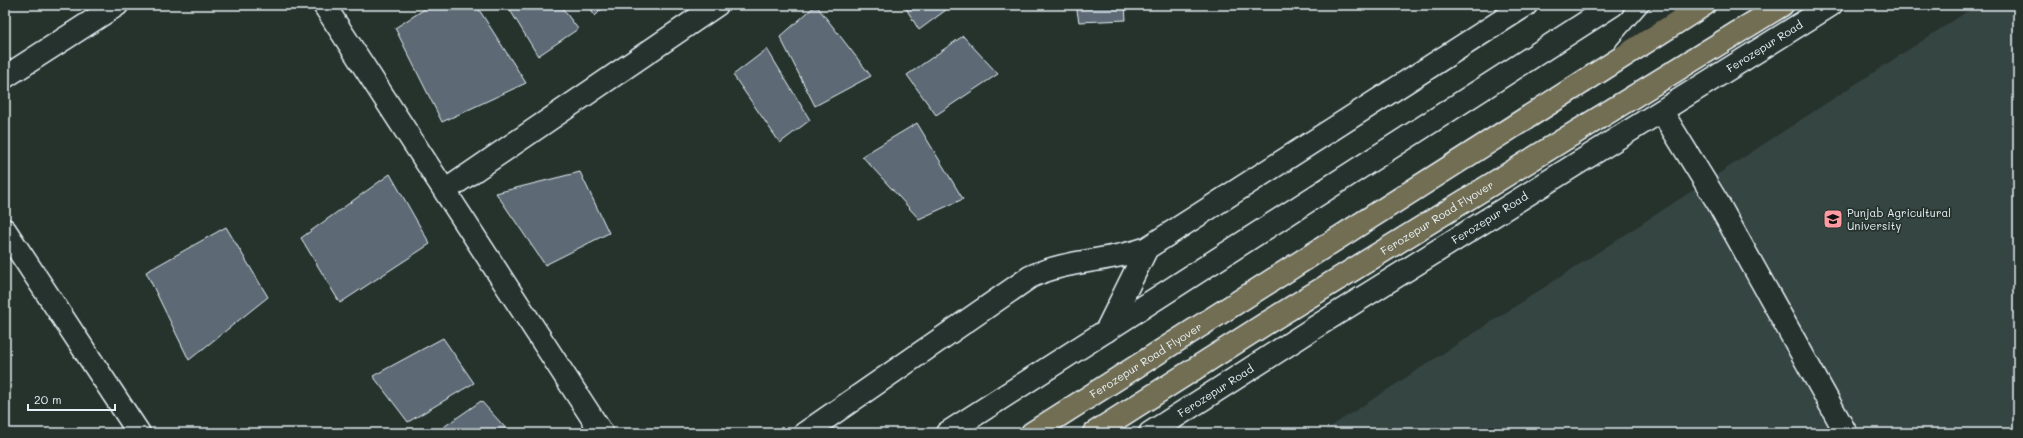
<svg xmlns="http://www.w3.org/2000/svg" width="2023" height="438" viewBox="0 0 2023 438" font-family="Mali,sans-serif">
  <rect width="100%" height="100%" fill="#26332d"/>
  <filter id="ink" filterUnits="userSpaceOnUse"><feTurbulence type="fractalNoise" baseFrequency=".025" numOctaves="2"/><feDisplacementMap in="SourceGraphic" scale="8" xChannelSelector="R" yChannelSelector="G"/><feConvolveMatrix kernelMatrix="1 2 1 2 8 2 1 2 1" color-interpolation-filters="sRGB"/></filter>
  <g filter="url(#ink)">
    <path fill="#364443" d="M1977,5h41v428h-697z"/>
    <path fill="#5d6b75" stroke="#e8f1f8" d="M431,5h45l50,78 -84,39 -47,-94z
      M507,5h53l18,24 -40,27z
      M587,5h19l-11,11z
      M816,5l55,71 -56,30 -35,-69z
      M904,5h44l2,2 -31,23z
      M1076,5h49l1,15 -47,2z
      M963,36l35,38 -62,41 -29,-40z
      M767,49l43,71 -30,23 -47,-68z
      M917,123l46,76 -44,20 -57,-63z
      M580,172l29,61 -64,32 -49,-72z
      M390,174l40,70 -90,59 -39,-65z
      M226,227l42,70 -79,63 -43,-88z
      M443,338l31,45 -66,39 -35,-46z
      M481,401l29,32h-75z"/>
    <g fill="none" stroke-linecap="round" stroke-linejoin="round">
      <defs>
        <path id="street" d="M324,5l278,428
          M5,77l112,-72
          M1662,112l56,91 128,230
          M446,190l271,-185
          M1106,331l41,-83
          M805,433l225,-156c38,-18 79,-15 117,-29l379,-243"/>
        <g id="secondary">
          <path d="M1626,52l41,-47"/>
          <path d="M5,230l134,203"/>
          <path d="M947,433l666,-428"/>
          <path id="s1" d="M1150,433l178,-114 503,-314"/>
        </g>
        <g id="primary">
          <path id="s2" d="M1032,433l672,-428"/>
          <path id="s3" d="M1094,433l171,-109 517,-319"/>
        </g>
      </defs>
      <use href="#street" stroke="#e8f1f8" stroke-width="25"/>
      <use href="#secondary" stroke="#e8f1f8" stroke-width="25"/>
      <use href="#primary" stroke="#e8f1f8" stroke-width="25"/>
      <use href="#street" stroke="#26332d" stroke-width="22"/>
      <use href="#secondary" stroke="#26332d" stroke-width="22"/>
      <use href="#primary" stroke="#726e52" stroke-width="22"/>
    </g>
  </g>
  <defs>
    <symbol id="university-square" viewBox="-11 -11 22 22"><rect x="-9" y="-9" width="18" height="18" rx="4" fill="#ff9aa2" stroke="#26332d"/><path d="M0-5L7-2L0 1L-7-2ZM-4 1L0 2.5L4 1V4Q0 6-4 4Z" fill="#111"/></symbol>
  </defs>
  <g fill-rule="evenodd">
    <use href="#university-square" x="1822" y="208" width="22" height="22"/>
  </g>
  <g text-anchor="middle" stroke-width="3.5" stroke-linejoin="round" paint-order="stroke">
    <g font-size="11" fill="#e8f1f8" stroke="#26332d">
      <text dy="4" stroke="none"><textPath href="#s1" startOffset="726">Ferozepur Road</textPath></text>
      <text dy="4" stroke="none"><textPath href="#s3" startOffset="405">Ferozepur Road Flyover</textPath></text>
      <text dy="4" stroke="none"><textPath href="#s1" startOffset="402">Ferozepur Road</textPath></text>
      <text dy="4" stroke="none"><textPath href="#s2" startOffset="135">Ferozepur Road Flyover</textPath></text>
      <text dy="4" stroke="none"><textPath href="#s1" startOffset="78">Ferozepur Road</textPath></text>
    </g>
    <g font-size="11" fill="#e8f1f8" stroke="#26332d" text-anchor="start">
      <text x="1847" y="217">Punjab Agricultural<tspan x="1847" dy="13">University</tspan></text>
    </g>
  </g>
  <rect width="2023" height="438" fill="none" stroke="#26332d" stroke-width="20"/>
  <rect x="10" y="10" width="2003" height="418" fill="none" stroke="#e8f1f8" stroke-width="1.5" filter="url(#ink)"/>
  <path d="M28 404v6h87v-6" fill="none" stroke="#e8f1f8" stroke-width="2"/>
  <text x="34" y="404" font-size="12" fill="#e8f1f8" stroke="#26332d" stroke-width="3" paint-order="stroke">20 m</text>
</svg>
